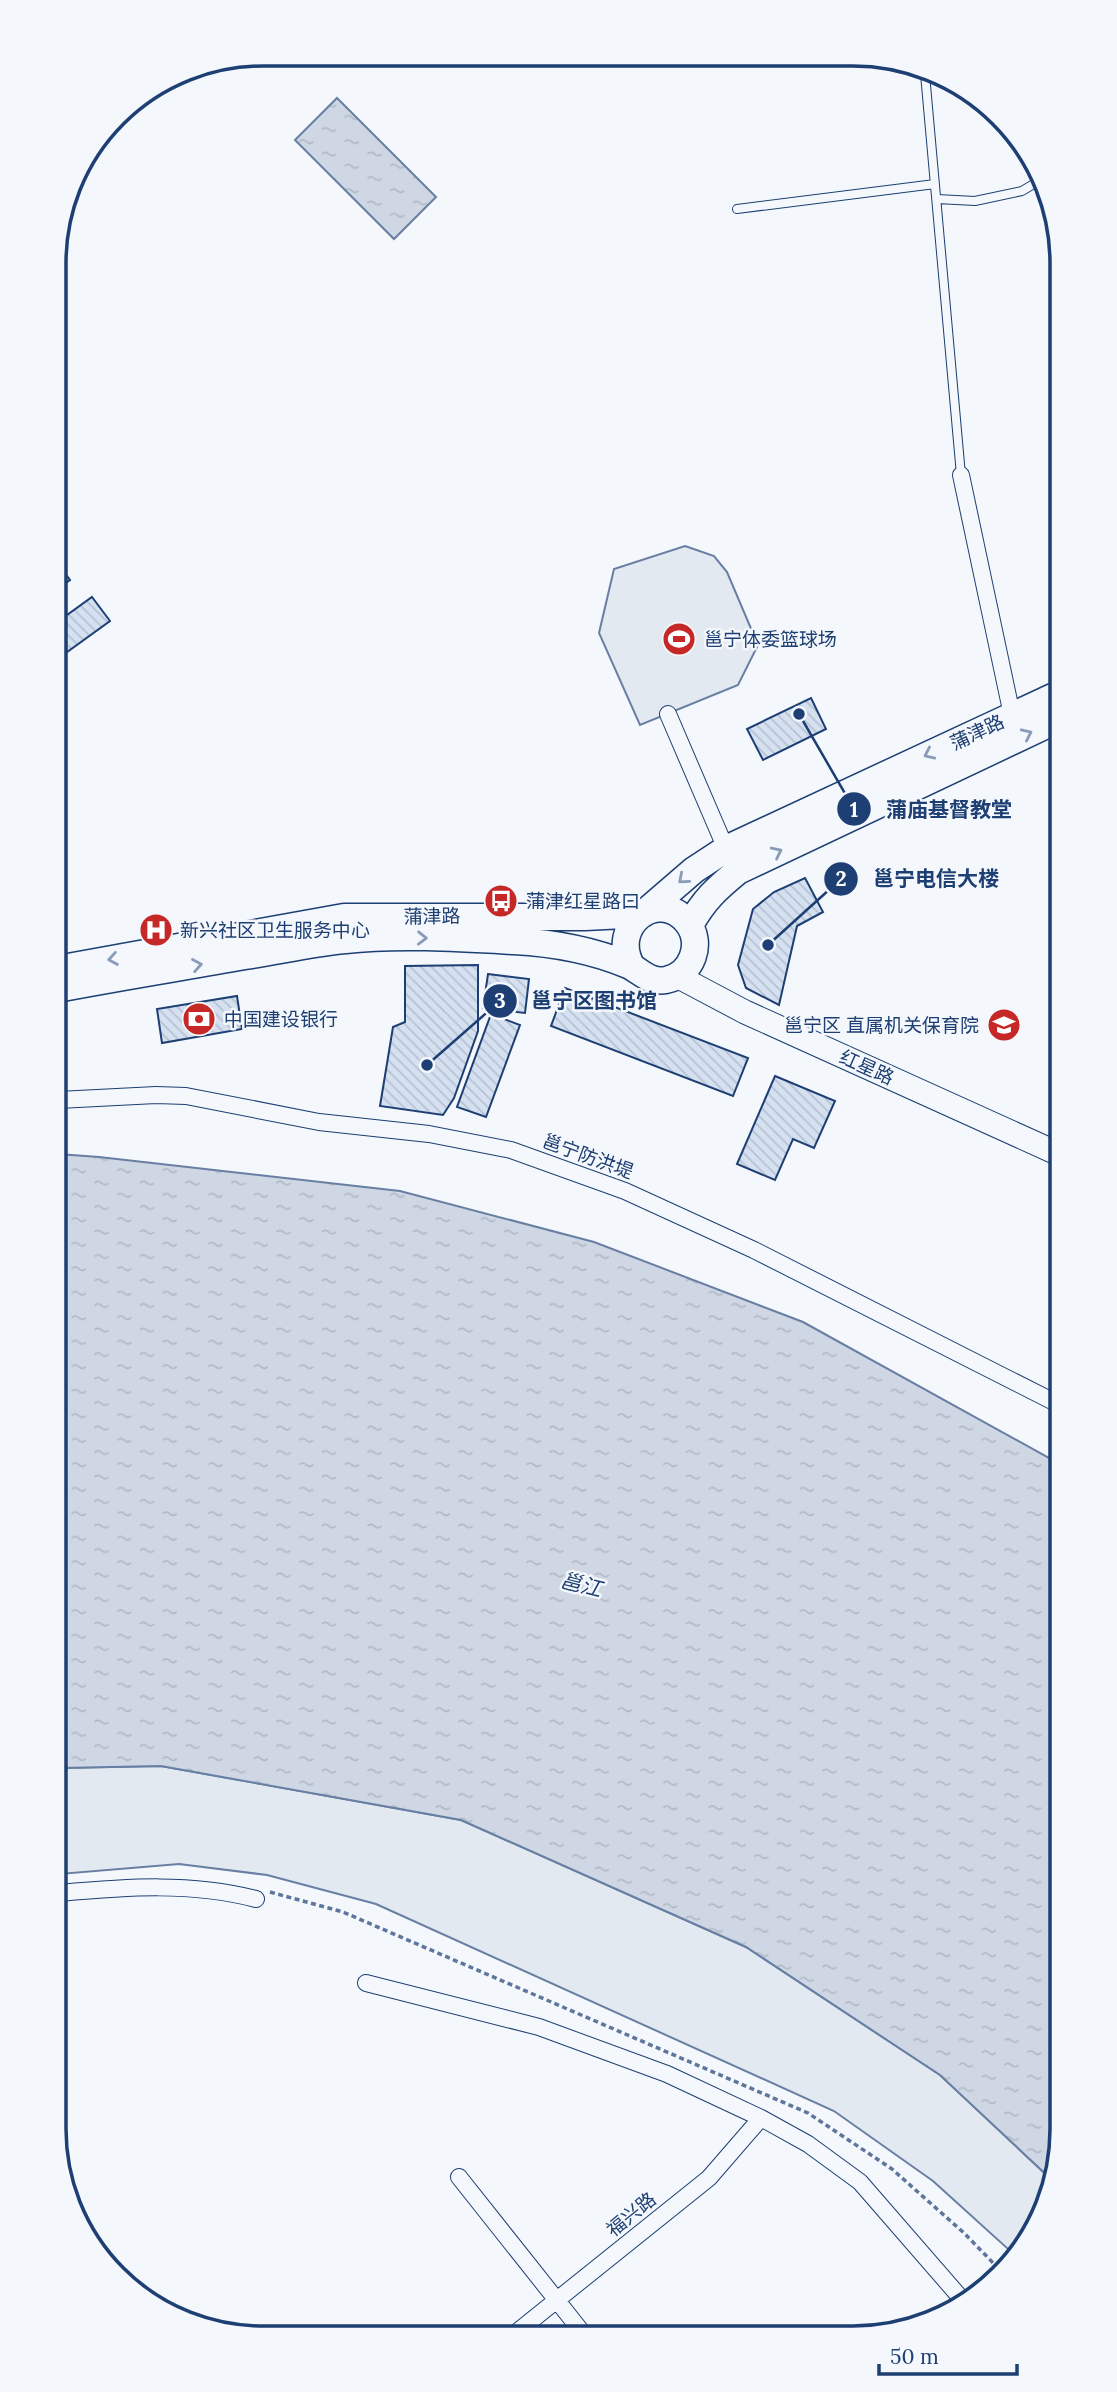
<svg xmlns="http://www.w3.org/2000/svg" width="1117" height="2392" viewBox="0 0 1117 2392" font-family="Lora,'Noto Sans SC',serif">
  <defs>
    <pattern id="water-ripples" width="26" height="14" patternUnits="userSpaceOnUse" patternTransform="scale(1.75)"><rect width="26" height="14" fill="#cfd7e4"/><path d="M2 4q2-2 4 0t4 0M15 11q2-2 4 0t4 0" fill="none" stroke="#b1bac7"/></pattern>
    <pattern id="building-back-hatch" width="6" height="6" patternUnits="userSpaceOnUse" patternTransform="scale(1.75)"><rect width="6" height="6" fill="#d5e0f0"/><path d="M-1 5l2 2M0 0l6 6M5-1l2 2" fill="none" stroke="#b6c1d1"/></pattern>
  </defs>
  <rect width="100%" height="100%" fill="#f4f7fb"/>
  <path fill="#e3e9f0" stroke="#687fa3" stroke-width="2" d="M685,546l29,10 13,16 31,73 -20,40 -98,40 -41,-92 15,-64z
    M161,1766l300,54 285,127 194,128 113,106 -6,27 -29,50 -85,-77 -99,-70 -458,-207 -109,-29 -88,-11 -119,10v-106z"/>
  <path fill="url(#water-ripples)" stroke="#687fa3" stroke-width="2" d="M337,98l99,99 -42,42 -99,-99z
    M58,1154l41,3 301,34 194,51 209,80 257,142 2,679 -9,38 -113,-106 -194,-128 -285,-127 -300,-54 -101,2z"/>
  <path fill="url(#building-back-hatch)" stroke="#1d3f73" stroke-width="2" d="M56,561l14,19 -14,10z
    M92,597l18,24 -54,39v-37z
    M811,698l15,31 -63,31 -16,-31z
    M805,878l18,34 -26,14 -18,79 -33,-17 -8,-23 15,-56 21,-17z
    M478,965v66l-24,67 -11,17 -63,-9 13,-79 12,-5v-56z
    M488,974l41,5 -4,34 -42,-5z
    M565,988l183,70 -15,38 -182,-70z
    M237,996l5,33 -80,14 -5,-34z
    M491,1014l29,11 -34,92 -29,-10z
    M775,1076l60,25 -21,47 -21,-9 -18,41 -38,-16z"/>
  <g fill="none" stroke-linecap="round" stroke-linejoin="round">
    <defs>
      <path id="lane" d="M925,74l36,401
        M937,199l38,2 47,-10 20,-12
        M737,209l198,-25"/>
      <path id="street" d="M961,475l51,240
        M668,714l58,135
        M58,1100l98,-5 30,1 133,26 110,12 82,16 114,41 129,59 306,155
        M60,1893c66,-6 132,-11 196,6
        M366,1983l173,44 128,47 94,44 47,26 52,38 106,122
        M459,2177l123,155
        M517,2332l192,-154 52,-60"/>
      <path id="secondary" d="M677,976l68,36 314,142"/>
      <path id="primary" d="M690,925c14,-25 26,-36 48,-54l319,-151
        M57,969l287,-52h241l58,-3 51,-44 32,-21 331,-154
        M57,989c63,-12 126,-22 188,-33 33,-5 67,-13 100,-16 52,-6 116,-2 169,1 39,2 78,9 114,24 13,6 21,18 38,15 26,-5 38,-37 21,-58 -29,-35 -79,4 -55,45"/>
    </defs>
    <use href="#lane" stroke="#1d3f73" stroke-width="10"/>
    <use href="#street" stroke="#1d3f73" stroke-width="18"/>
    <use href="#secondary" stroke="#1d3f73" stroke-width="25"/>
    <use href="#primary" stroke="#1d3f73" stroke-width="29"/>
    <path stroke="#5e769c" stroke-width="3.5" stroke-dasharray="5 3.5" stroke-linecap="butt" d="M270,1892l73,20 465,201 84,56 72,64 38,39"/>
    <use href="#lane" stroke="#f4f7fb" stroke-width="8"/>
    <use href="#street" stroke="#f4f7fb" stroke-width="16"/>
    <use href="#secondary" stroke="#f4f7fb" stroke-width="23"/>
    <use href="#primary" stroke="#f4f7fb" stroke-width="26"/>
  </g>
  <defs><path id="oneway-chevron" d="M-2-3.5L2.5 0L-2 3.5" fill="none" stroke-width="1.6" stroke-linecap="round" stroke-linejoin="round" transform="scale(1.75)"/></defs>
  <g stroke="#889bb7">
    <use href="#oneway-chevron" transform="translate(1027 734) rotate(-25)"/>
    <use href="#oneway-chevron" transform="translate(929 754) rotate(155)"/>
    <use href="#oneway-chevron" transform="translate(777 852) rotate(-26)"/>
    <use href="#oneway-chevron" transform="translate(683 879) rotate(139)"/>
    <use href="#oneway-chevron" transform="translate(422 938) rotate(1)"/>
    <use href="#oneway-chevron" transform="translate(113 959) rotate(170)"/>
    <use href="#oneway-chevron" transform="translate(197 965) rotate(-10)"/>
  </g>
  <defs>
    <symbol id="stadium-disc" viewBox="-11 -11 22 22"><circle r="9.5" fill="#c62828" stroke="#f4f7fb"/><path d="M0-5a6.5 5 0 1 0 0 10a6.5 5 0 1 0 0-10ZM-3.5-1.8h7v3.6h-7Z" fill="#fff"/></symbol>
    <symbol id="bus-disc" viewBox="-11 -11 22 22"><circle r="9.5" fill="#c62828" stroke="#f4f7fb"/><path d="M-5-6H5V4H4V6H2V4H-2V6H-4V4H-5ZM-3.5-4V0h7V-4ZM-3.5 1.2v1.5H-2V1.2ZM2 1.2v1.5H3.5V1.2Z" fill="#fff"/></symbol>
    <symbol id="hospital-disc" viewBox="-11 -11 22 22"><circle r="9.5" fill="#c62828" stroke="#f4f7fb"/><path d="M-5-5h3v3.5h4V-5h3V5h-3V1.5h-4V5h-3Z" fill="#fff"/></symbol>
    <symbol id="bank-disc" viewBox="-11 -11 22 22"><circle r="9.5" fill="#c62828" stroke="#f4f7fb"/><path d="M-6-4H6V4H-6ZM0-2.3a2.3 2.3 0 1 0 0 4.6a2.3 2.3 0 1 0 0-4.6Z" fill="#fff"/></symbol>
    <symbol id="school-disc" viewBox="-11 -11 22 22"><circle r="9.5" fill="#c62828" stroke="#f4f7fb"/><path d="M0-5L7-2L0 1L-7-2ZM-4 1L0 2.5L4 1V4Q0 6-4 4Z" fill="#fff"/></symbol>
  </defs>
  <g fill-rule="evenodd">
    <use href="#stadium-disc" x="660" y="620" width="38" height="38"/>
    <use href="#bus-disc" x="482" y="882" width="38" height="38"/>
    <use href="#hospital-disc" x="137" y="911" width="38" height="38"/>
    <use href="#bank-disc" x="180" y="1000" width="38" height="38"/>
    <use href="#school-disc" x="985" y="1006" width="38" height="38"/>
  </g>
  <g text-anchor="middle" stroke-width="5" stroke-linejoin="round" paint-order="stroke">
    <g font-size="19" fill="#1d3f73" stroke="#f4f7fb" text-anchor="start">
      <text x="704" y="646">邕宁体委篮球场</text>
      <text x="526" y="908">蒲津红星路口</text>
      <text x="180" y="937">新兴社区卫生服务中心</text>
      <text x="224" y="1026">中国建设银行</text>
      <text x="979" y="1032" text-anchor="end">邕宁区 直属机关保育院</text>
    </g>
    <g font-size="19" fill="#1d3f73" stroke="#f4f7fb">
      <text transform="translate(977 732) rotate(-25)" y="7">蒲津路</text>
      <text transform="translate(432 916) rotate(-1)" y="7">蒲津路</text>
      <text transform="translate(867 1067) rotate(24)" y="7">红星路</text>
      <text transform="translate(588 1156) rotate(20)" y="7">邕宁防洪堤</text>
      <text transform="translate(631 2214) rotate(-39)" y="7">福兴路</text>
    </g>
    <g font-size="21" font-style="italic" fill="#1d3f73" stroke="#f4f7fb">
      <text transform="translate(581 1585) rotate(14)" y="7">邕江</text>
    </g>
  </g>
  <path d="M0 0H1117V2392H0ZM263 66H853A197 197 0 0 1 1050 263V2129A197 197 0 0 1 853 2326H263A197 197 0 0 1 66 2129V263A197 197 0 0 1 263 66Z" fill="#f4f7fb" fill-rule="evenodd"/>
  <path fill="none" stroke="#1d3f73" stroke-width="3.5" d="M263 66H853A197 197 0 0 1 1050 263V2129A197 197 0 0 1 853 2326H263A197 197 0 0 1 66 2129V263A197 197 0 0 1 263 66Z"/>
  <path fill="none" stroke="#1d3f73" stroke-width="2.5" d="M799 714L854 809M768 945L841 879M427 1065L500 1001"/>
  <g fill="#1d3f73" stroke="#f4f7fb" stroke-width="2.5">
    <circle cx="799" cy="714" r="7"/>
    <circle cx="768" cy="945" r="7"/>
    <circle cx="427" cy="1065" r="7"/>
    <circle cx="854" cy="809" r="18"/>
    <circle cx="841" cy="879" r="18"/>
    <circle cx="500" cy="1001" r="18"/>
  </g>
  <g font-size="21" text-anchor="middle" font-weight="bold" fill="#fff">
    <text x="854" y="817">1</text>
    <text x="841" y="886">2</text>
    <text x="500" y="1008">3</text>
  </g>
  <g font-size="21" text-anchor="middle" font-weight="bold" fill="#1d3f73" stroke="#f4f7fb" stroke-width="5" stroke-linejoin="round" paint-order="stroke">
    <text x="949" y="817">蒲庙基督教堂</text>
    <text x="936" y="886">邕宁电信大楼</text>
    <text x="594" y="1008">邕宁区图书馆</text>
  </g>
  <path d="M879 2364v10h138v-10" fill="none" stroke="#1d3f73" stroke-width="3.5"/>
  <text x="890" y="2364" font-size="21" fill="#1d3f73" stroke="#f4f7fb" stroke-width="5" paint-order="stroke">50 m</text>
</svg>
